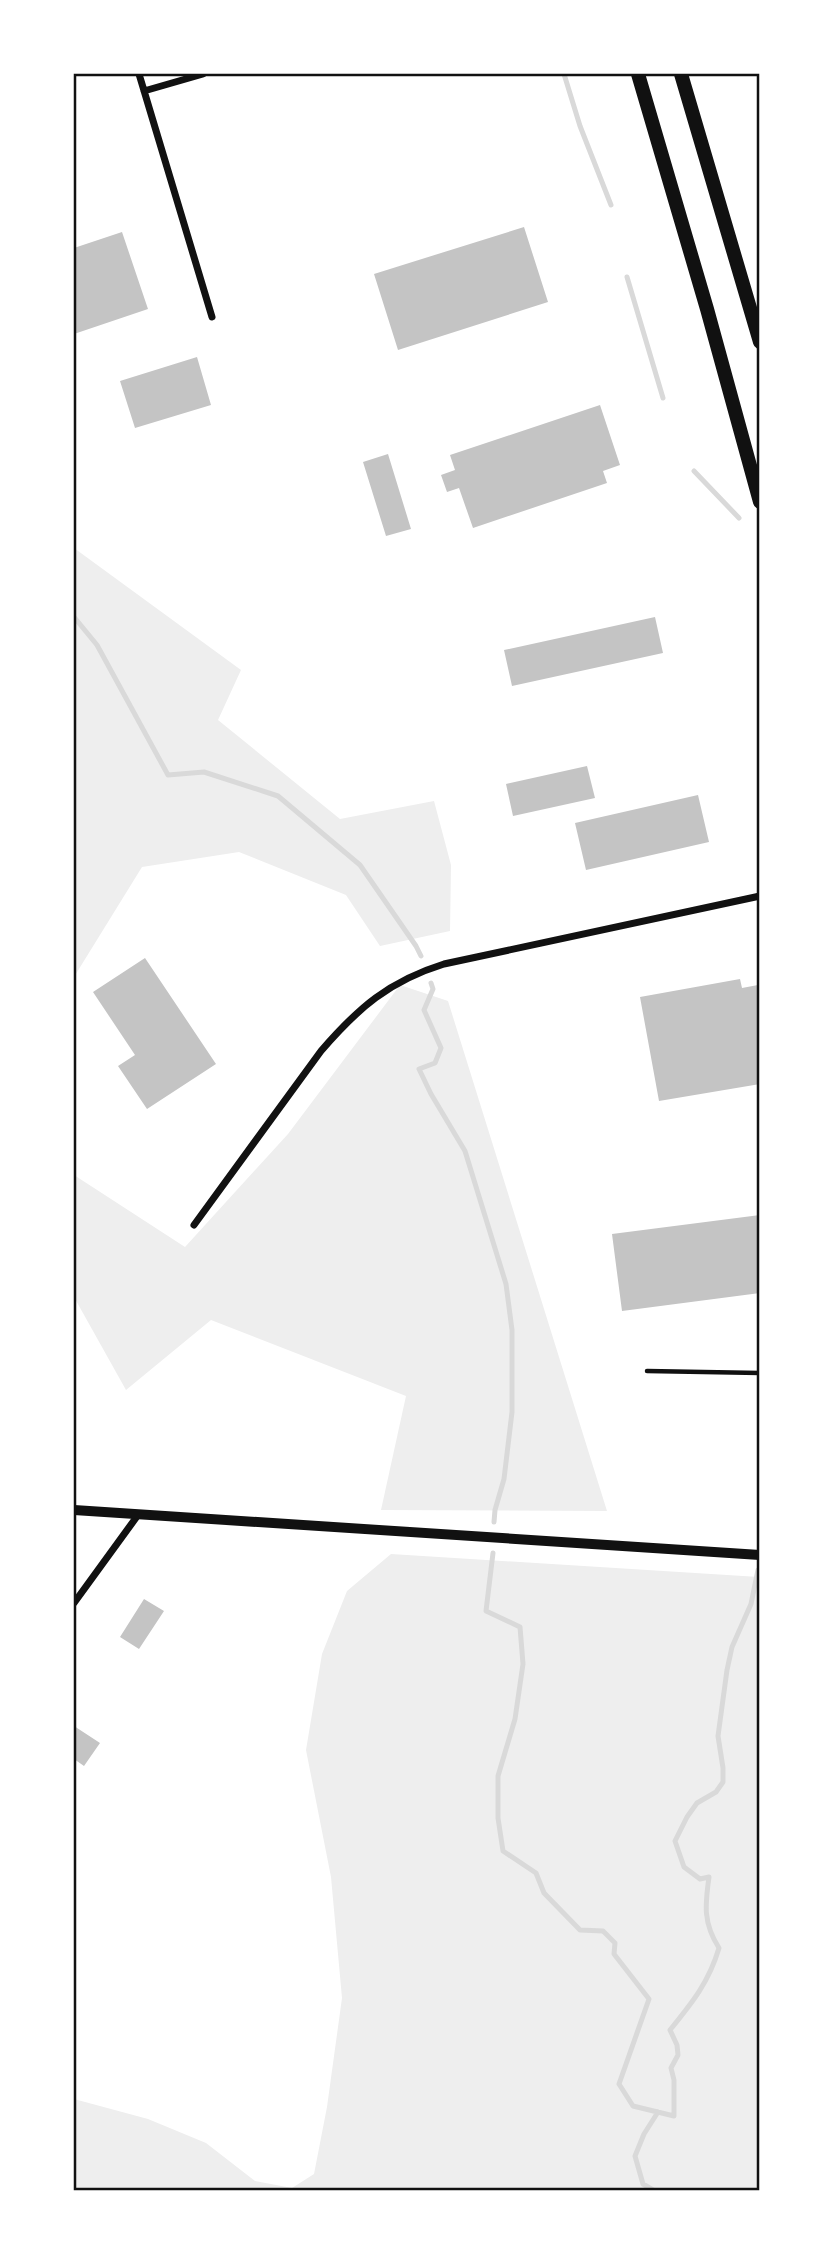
<svg xmlns="http://www.w3.org/2000/svg" width="833" height="2264" viewBox="0 0 833 2264" font-family="Bitter,serif">
  <rect width="100%" height="100%" fill="#fff"/>
  <path fill="#eee" d="M74,548l167,122 -23,50 122,99 94,-18 17,64 -1,66 -70,15 -34,-51 -107,-43 -97,15 -68,110z
    M400,985l48,16 159,510 -226,-1 25,-114 -195,-76 -85,70 -52,-93v-122l111,72 103,-113z
    M391,1554l368,23v613h-685v-91l74,20 58,24 49,38 37,7 22,-14 13,-67 15,-109 -11,-121 -25,-127 16,-96 25,-63z"/>
  <g fill="none" stroke-linecap="round" stroke-linejoin="round">
    <path stroke="#d9d9d9" stroke-width="5" d="M564,74l16,52 31,79
      M627,277l36,121
      M694,471l45,47
      M74,617l23,28 71,130 36,-3 74,24 82,69 56,81 5,10
      M431,983l2,6 -9,21 17,38 -6,15 -16,6 12,25 34,57 41,133 6,46v82l-8,67 -9,31 -1,12
      M493,1553l-7,58 34,16 3,37 -8,55 -17,57v42l5,33 33,22 8,20 36,37 23,1 12,12 -1,11 35,45 -30,85 14,22 41,10v-36l-3,-12 7,-13 -1,-10 -7,-15c22,-27 39,-48 49,-82 -16,-25 -14,-43 -10,-71l-9,2 -16,-12 -9,-26 12,-24 10,-14 19,-11 7,-10v-14l-5,-32 9,-66 5,-23 19,-43 7,-34
      M653,2190l-10,-6 -8,-28 9,-22 14,-22"/>
  </g>
  <path fill="#c4c4c4" d="M524,227l24,75 -150,48 -24,-76z
    M122,232l26,77 -74,25v-86z
    M197,357l14,48 -76,23 -15,-47z
    M600,405l20,60 -17,6 4,12 -134,45 -14,-40 -12,4 -6,-17 14,-5 -5,-15z
    M388,454l23,75 -25,7 -23,-74z
    M655,617l8,36 -151,33 -8,-36z
    M587,766l8,32 -82,18 -7,-32z
    M698,795l11,47 -123,28 -11,-47z
    M145,958l71,106 -69,45 -29,-43 17,-11 -42,-63z
    M740,979l2,9 16,-3 2,7v92l-101,17 -19,-104z
    M760,1215v78l-138,18 -10,-77z
    M144,1599l20,12 -25,38 -19,-12z
    M74,1726l26,17 -16,23 -10,-7z"/>
  <g fill="none" stroke-linecap="round" stroke-linejoin="round">
    <path stroke="#111" stroke-width="4.5" d="M647,1371l113,2"/>
    <path stroke="#111" stroke-width="7" d="M139,74l73,243
      M144,91l59,-17
      M194,1225l127,-174c37,-43 68,-70 123,-87l316,-68
      M74,1603l64,-88"/>
    <path stroke="#111" stroke-width="10" d="M74,1510l686,45"/>
    <path stroke="#111" stroke-width="14" d="M638,74l69,235 53,193
      M681,74l79,268"/>
  </g>
  <rect width="833" height="2264" fill="none" stroke="#ffffff" stroke-width="150"/>
  <rect x="75" y="75" width="683" height="2114" fill="none" stroke="#111" stroke-width="2.5"/>
</svg>
